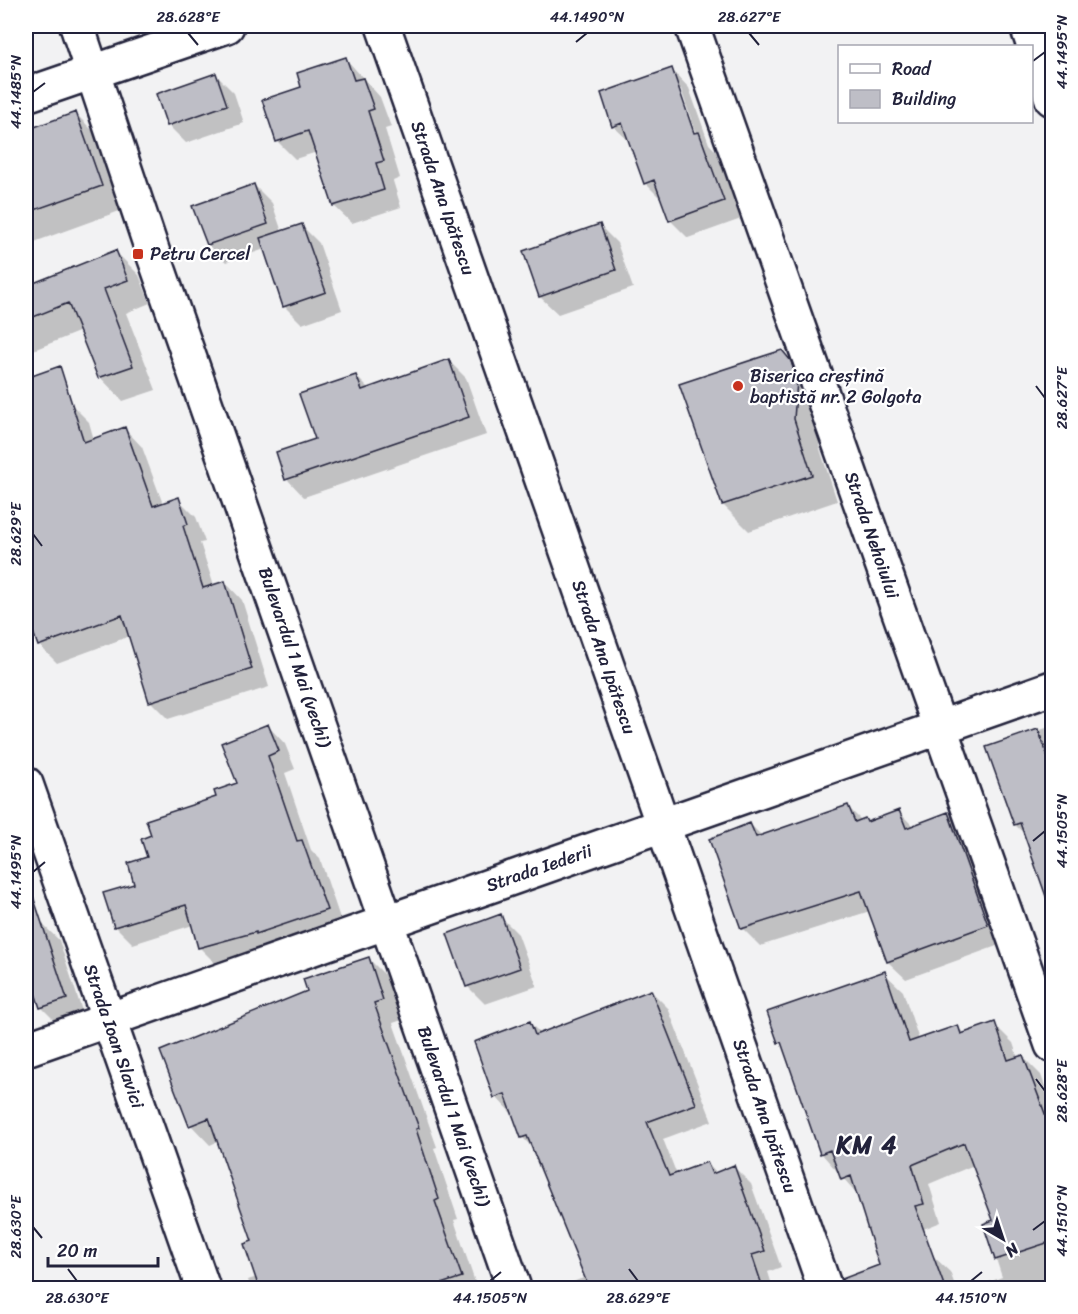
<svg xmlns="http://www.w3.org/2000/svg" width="1078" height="1314" viewBox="0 0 1078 1314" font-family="Sriracha,sans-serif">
  <rect width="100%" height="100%" fill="#f2f2f3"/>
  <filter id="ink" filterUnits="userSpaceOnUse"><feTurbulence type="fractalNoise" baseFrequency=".0167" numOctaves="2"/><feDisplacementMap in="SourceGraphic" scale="12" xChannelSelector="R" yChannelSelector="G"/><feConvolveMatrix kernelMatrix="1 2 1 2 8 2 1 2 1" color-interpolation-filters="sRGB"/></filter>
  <g filter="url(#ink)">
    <path fill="#0003" fill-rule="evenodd" d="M136,26h67l-49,19z
      M346,59l34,38 11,30 -6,2 15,49 -7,3 8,26 -49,16 -18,-17 -17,-54 -22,7 -18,-18 26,-54z
      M672,70l17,18 20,56 7,7 25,68 -53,19 -18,-18 -7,-19 -18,-18 -14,-40 -18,-17zM678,89h3l17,51 -3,1z
      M216,75l18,18 10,30 -58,20 -18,-18z
      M76,114l23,23 26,72 -99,36v-113z
      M254,185l18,18 10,29 19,-7 18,18 23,67 -40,14 -18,-18 -19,-57 -39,13 -18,-17z
      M600,226l17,17 16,45 -75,26 -18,-17 -15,-45z
      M116,252l23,23 11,28 -24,10 30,77 -33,11 -23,-24 -19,-46 -55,22v-69l1,3z
      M782,351l26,26 15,31 -4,38 18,55 -88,30 -26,-26z
      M448,360l18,18 20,57 -182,62 -17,-18 30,-39 39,-64 13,13z
      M71,404l18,18 5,18 31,-11 17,18 21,57 15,-5 18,18 9,25 -5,1 14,43 11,-4 17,18 27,87 -101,32 -18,-18 -20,-65 -73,27 -18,-18 -13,-40v-181z
      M268,726l17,18 10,25 -10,4 26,77 9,9 23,68 -126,38 -18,-18 -6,-22 -60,19 -18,-18 34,-68 69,-60 21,-14z
      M1052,726v185l-25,-75 -12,-11 -27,-77z
      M848,807l14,14 2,-2 4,4 30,-12 15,15 35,-13 17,18 40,112 -99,36 -18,-17 -18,-51 -110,35 -18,-18 8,-104 12,12z
      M500,916l18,18 19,52 -52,18 -18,-18z
      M41,923l18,17 25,77 -25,8 -18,-18 -6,-17 -9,-10v-52z
      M369,959l19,19 14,42 -9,3 44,124 -3,1 24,71 -4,1 23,68h-226l-3,-8 9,-3 -3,-35 -35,-101 -9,4 -19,-20 118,-133z
      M884,973l19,18 16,49 38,-13 8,7 29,-10 19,19 5,15 4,-2 19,19 11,31v75l-78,-16 -45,19 12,38 -20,8 10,24 19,18 6,16h-81l-6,-17 12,-5 -22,-70 -38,-43 -37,-105 -5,-6z
      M651,991l17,17 44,113 -49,18 14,36 30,-12 10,11 17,-7 17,17 30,83 -13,5 5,16h-200l-3,-5 16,-6 -53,-129 -11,-11 -10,-23 -16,-17 34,-74 11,11z
      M1052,1213v75h-79l29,-11 -14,-42z"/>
    <path fill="#bebec6" stroke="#22223b" stroke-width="1.5" d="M346,57l8,23 9,-2 11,31 -6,2 16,50 -8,2 8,27 -51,16 -25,-75 -32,11 -14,-42 39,-13 -4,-14z
      M672,68l22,65 5,-1 25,69 -55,20 -15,-41 -10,4 -22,-61 -10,4 -11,-34z
      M216,73l11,32 -60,21 -11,-32z
      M76,112l26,74 -76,27v-83z
      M254,184l14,40 -61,21 -15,-39z
      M302,224l24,68 -43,15 -23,-69z
      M600,224l16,46 -77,27 -16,-46z
      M116,250l12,30 -24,9 29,77 -35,12 -30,-75 -42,17v-34z
      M782,350l9,11 6,20 -3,38 18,56 -90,30 -43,-121z
      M449,359l20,58 -184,63 -9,-28 39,-13 -16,-45 57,-19 6,15z
      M60,366l24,76 41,-15 28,79 26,-9 9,27 -5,2 20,62 22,-7 27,88 -103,33 -27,-87 -84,31 -12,-34v-234z
      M268,724l11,27 -11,5 29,85 5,-1 25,70 -71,24v-2l-58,16 -12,-43 -72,22 -11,-34 31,-9 -6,-21 19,-6 -6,-18 10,-4 -5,-15 70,-23 -2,-6 23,-8 -16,-40z
      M1038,729l15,42v131h-5l-28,-79 -6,2 -28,-78z
      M848,805l7,17 10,-4 2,4 32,-12 7,18 42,-16 40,113 -101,37 -26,-71 -120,38 -32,-90 41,-16 6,14z
      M31,890l36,109 -27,9 -14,-42v-75z
      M501,914l19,54 -54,19 -19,-53z
      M369,957l14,43 -9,3 45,125 -3,1 23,70 -4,2 27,76 -33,11h-170l-15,-44 8,-3 -43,-123 -20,8 -29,-75 147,-60 -4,-12z
      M885,971l24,71 49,-17 3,9 34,-12 13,38 15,-5 30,80v106l-58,19 -12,-36 10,-4 -29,-77 -52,22 12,39 -9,2 30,82h-102l-1,-9 37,-14 -28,-89 -10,4 -11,-30 -10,4 -39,-112 -3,1 -11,-31z
      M651,990l45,114 -49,18 22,54 38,-14 5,12 22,-9 31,86 -13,4 11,33h-174l-62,-152 -6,2 -16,-44 -11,4 -20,-56 56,-21 5,14z"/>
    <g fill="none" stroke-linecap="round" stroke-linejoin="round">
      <defs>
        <path id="street" d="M77,26l77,230 360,1032
          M383,26l442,1262
          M692,26l360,1019
          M26,95l201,-69
          M26,784l177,504
          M26,1049l1026,-361"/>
        <path id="primary" d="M1027,26l25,73"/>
      </defs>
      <use href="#street" stroke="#22223b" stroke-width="38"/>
      <use href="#primary" stroke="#22223b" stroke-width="38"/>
      <use href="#street" stroke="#fff" stroke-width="33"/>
      <use href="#primary" stroke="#fff" stroke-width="33"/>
    </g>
  </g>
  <path fill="none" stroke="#22223b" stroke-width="2" d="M188,33l10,12M749,33l10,12M576,42l11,-9M1033,61l12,-9M33,92l12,-9M1036,386l9,12M33,534l9,12M1033,841l12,-10M33,872l12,-10M1036,1079l9,12M33,1227l9,11M1033,1230l12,-9M68,1269l9,12M629,1269l9,12M490,1281l11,-9M971,1281l11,-9"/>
  <g fill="#c8321e" stroke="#fff" stroke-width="2">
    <rect x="132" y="248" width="12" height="12" rx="3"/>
    <circle cx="738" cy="386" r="6"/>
  </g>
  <g text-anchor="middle" stroke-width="4.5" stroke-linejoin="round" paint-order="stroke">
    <g font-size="18" fill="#22223b" stroke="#fff">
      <text transform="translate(443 198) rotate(71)" y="6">Strada Ana Ipătescu</text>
      <text transform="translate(872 535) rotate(71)" y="6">Strada Nehoiului</text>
      <text transform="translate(295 657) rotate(71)" y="6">Bulevardul 1 Mai (vechi)</text>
      <text transform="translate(604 657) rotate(71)" y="6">Strada Ana Ipătescu</text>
      <text transform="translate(539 868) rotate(-19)" y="6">Strada Iederii</text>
      <text transform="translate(114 1036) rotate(71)" y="6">Strada Ioan Slavici</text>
      <text transform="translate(454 1116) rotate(71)" y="6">Bulevardul 1 Mai (vechi)</text>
      <text transform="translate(765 1116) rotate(71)" y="6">Strada Ana Ipătescu</text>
    </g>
    <g font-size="18" fill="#22223b" stroke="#fff" text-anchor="start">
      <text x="150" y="260">Petru Cercel</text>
      <text x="750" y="382">Biserica creștină<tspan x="750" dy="21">baptistă nr. 2 Golgota</tspan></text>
    </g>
    <g font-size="24" font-weight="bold" letter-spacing="1.5" fill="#22223b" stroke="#fff">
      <text x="867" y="1153">KM 4</text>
    </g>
  </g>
  <rect width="1078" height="1314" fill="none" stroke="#fff" stroke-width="66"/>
  <rect x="838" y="45" width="195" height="78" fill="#ffffff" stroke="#a7a7b1" stroke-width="1.5"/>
  <rect x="850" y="64" width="30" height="9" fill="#ffffff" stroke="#a7a7b1" stroke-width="1.5"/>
  <text x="892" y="75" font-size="18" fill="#22223b">Road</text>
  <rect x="850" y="90" width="30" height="18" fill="#bebec6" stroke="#a7a7b1" stroke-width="1.5"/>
  <text x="892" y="105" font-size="18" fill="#22223b">Building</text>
  <g transform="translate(1003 1239) rotate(141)" stroke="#ffffff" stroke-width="4.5" paint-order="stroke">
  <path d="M0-4.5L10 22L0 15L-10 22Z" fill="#22223b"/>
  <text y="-9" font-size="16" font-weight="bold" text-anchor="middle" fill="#22223b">N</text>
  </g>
  <path d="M48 1257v9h110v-9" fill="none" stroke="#22223b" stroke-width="3"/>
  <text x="57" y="1257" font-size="18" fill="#22223b" stroke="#ffffff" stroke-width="4.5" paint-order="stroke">20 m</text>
  <rect x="33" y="33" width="1012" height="1248" fill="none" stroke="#22223b" stroke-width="2"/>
  <g font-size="15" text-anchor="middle" fill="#22223b">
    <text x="188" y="22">28.628°E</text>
    <text x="587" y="22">44.1490°N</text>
    <text x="749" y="22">28.627°E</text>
    <text transform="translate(1062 52) rotate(-90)" y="5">44.1495°N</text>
    <text transform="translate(16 92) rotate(-90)" y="5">44.1485°N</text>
    <text transform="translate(1062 398) rotate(-90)" y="5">28.627°E</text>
    <text transform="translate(16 534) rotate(-90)" y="5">28.629°E</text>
    <text transform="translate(1062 831) rotate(-90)" y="5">44.1505°N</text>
    <text transform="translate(16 872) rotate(-90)" y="5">44.1495°N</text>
    <text transform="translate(1062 1091) rotate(-90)" y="5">28.628°E</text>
    <text transform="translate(1062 1221) rotate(-90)" y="5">44.1510°N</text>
    <text transform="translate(16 1227) rotate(-90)" y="5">28.630°E</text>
    <text x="77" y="1303">28.630°E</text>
    <text x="490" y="1303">44.1505°N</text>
    <text x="638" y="1303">28.629°E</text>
    <text x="971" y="1303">44.1510°N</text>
  </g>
</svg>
